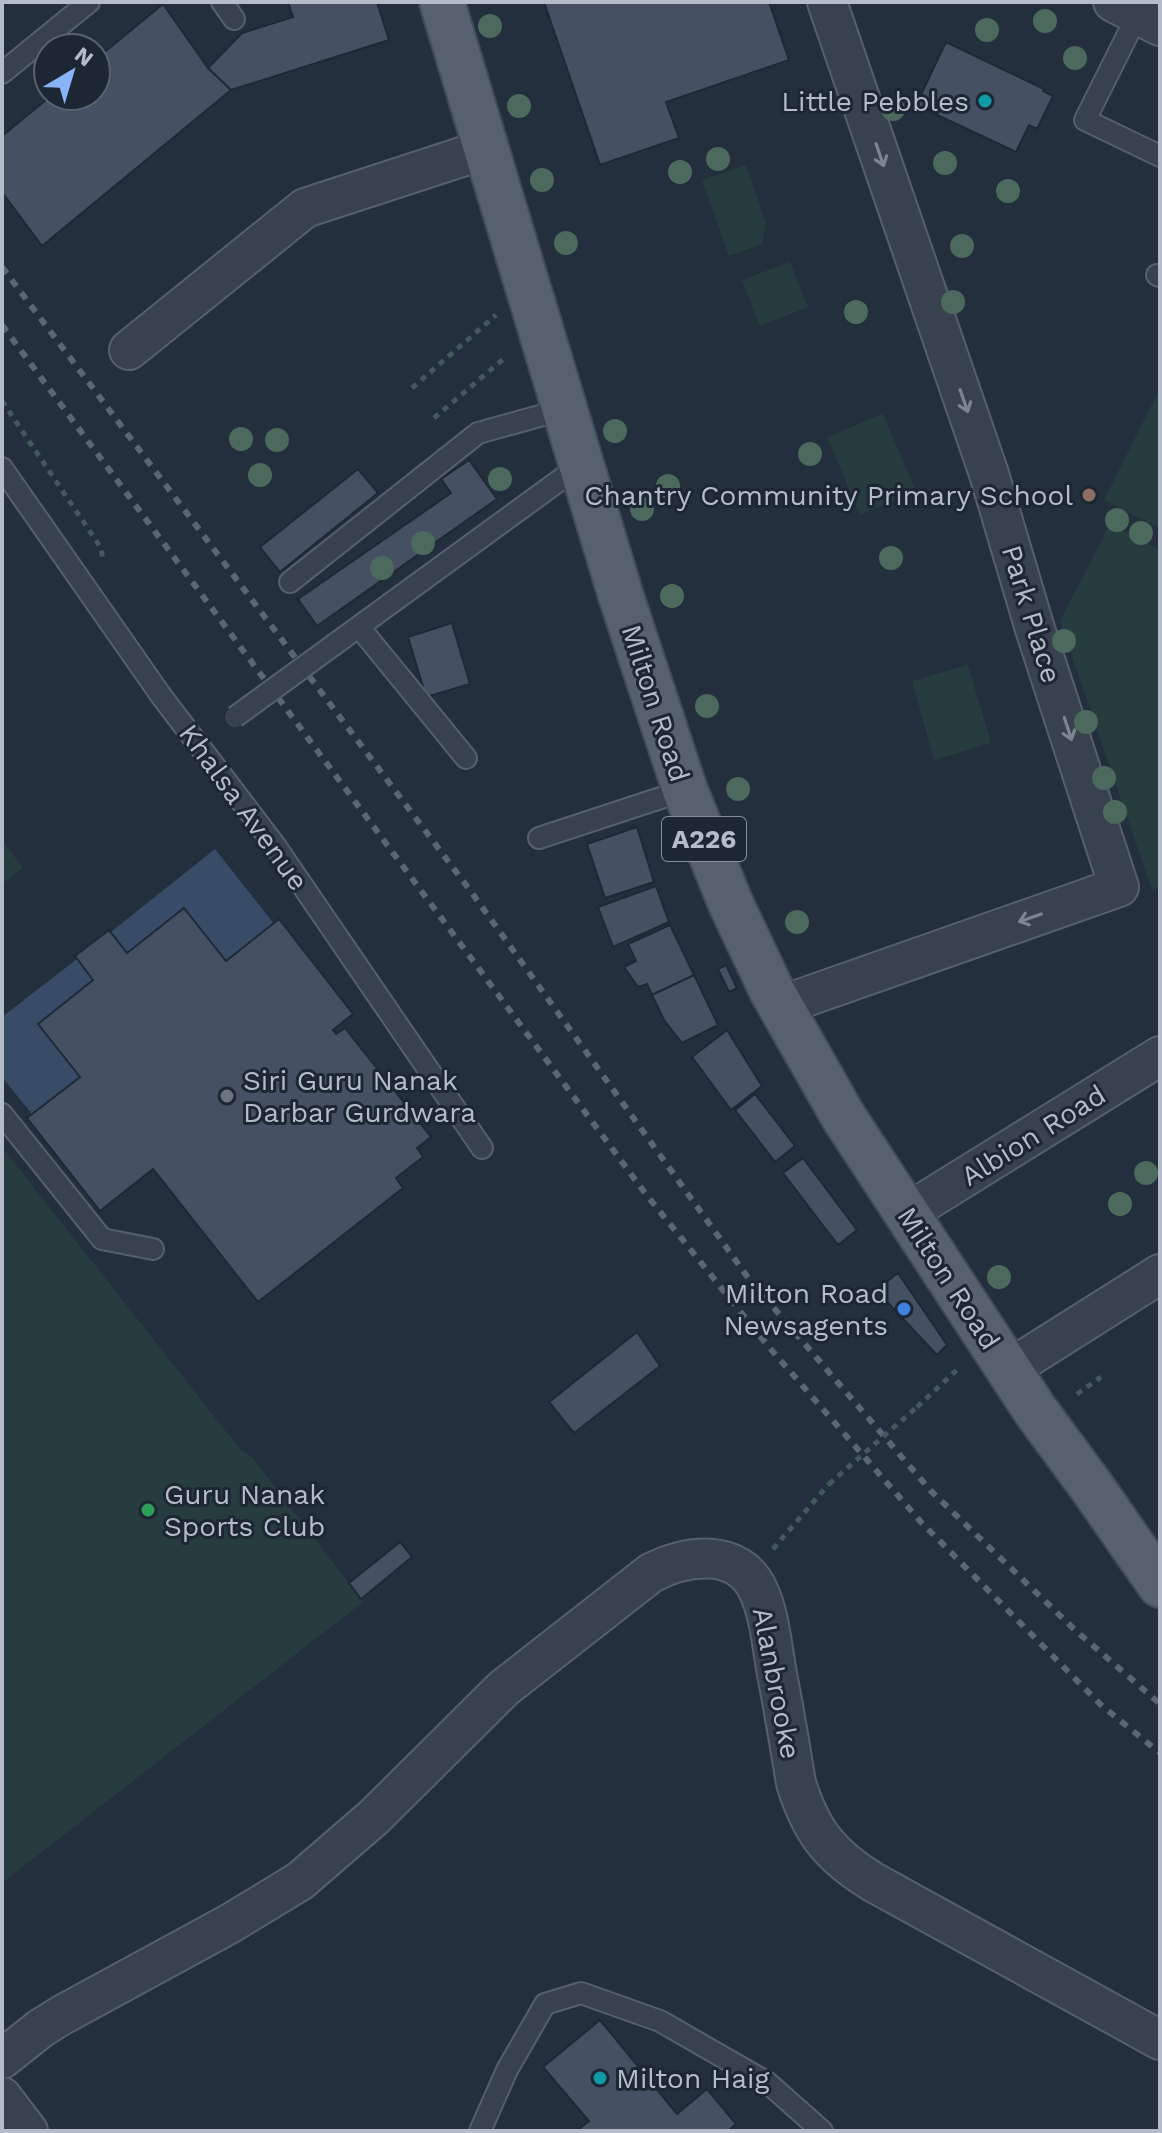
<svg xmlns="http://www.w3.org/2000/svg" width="1162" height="2133" viewBox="0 0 1162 2133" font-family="'Work Sans',sans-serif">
  <rect width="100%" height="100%" fill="#242f3e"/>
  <path fill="#263c3f" d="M746,165l20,59 -4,20 -33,12 -27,-76z
    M790,262l18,45 -48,19 -18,-46z
    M1160,388v140l-56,-28z
    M883,414l33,77 -56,24 -33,-78z
    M1110,524l50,26v336l-8,4 -92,-269z
    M968,665l23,78 -57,17 -22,-79z
    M2,840l21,28 -21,16z
    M2,1147l237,301 14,10 110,144 -361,281z"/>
  <path fill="#394c67" d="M215,849l59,75 -48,37 -99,-8 -16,-21z
    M77,959l16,21 -55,44 42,53 -48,37 -30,-37v-60z"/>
  <path fill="#455162" stroke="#1f2835" stroke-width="2" d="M288,2h89l12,38 -158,50 -23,-22 34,-35 51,-16z
    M544,2h225l20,58 -123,42 13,36 -79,27z
    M163,4l45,64 23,22 -189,156 -40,-54v-56l49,-40h45v-37z
    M946,42l98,47 -1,2 10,5 -16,33 -8,-4 -13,27 -100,-47z
    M469,460l28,39 -180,127 -19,-27 153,-106 -10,-14z
    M358,469l20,24 -98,79 -20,-25z
    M452,623l18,61 -44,13 -18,-60z
    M637,827l17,55 -49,16 -18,-54z
    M656,886l13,36 -56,25 -15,-40z
    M184,908l42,53 53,-42 74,95 -20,16 3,4 9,-6 86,109 -14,11 6,9 -27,21 7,10 -145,114 -105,-133 -53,42 -73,-93 53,-41 -42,-53 55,-44 -18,-24 34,-26 18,23z
    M670,925l24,50 -42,20 -5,-11 -9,3 -14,-20 12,-6 -8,-17z
    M726,965l11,23 -8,4 -11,-23z
    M694,975l24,50 -36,18 -18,-23 -12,-25z
    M727,1030l35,56 -31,24 -39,-53z
    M755,1094l40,52 -20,16 -40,-52z
    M803,1158l54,72 -19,15 -55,-72z
    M898,1273l49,72 -10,10 -61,-65z
    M637,1332l23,34 -86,67 -25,-31z
    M400,1542l12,15 -51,42 -12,-16z
    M600,2020l77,94 30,-25 29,35 -8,7h-152l13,-10 -46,-54z"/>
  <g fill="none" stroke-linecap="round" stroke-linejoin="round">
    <defs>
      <path id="service" d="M222,2l12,17
        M1138,14l-53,106 75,36
        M2,73l87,-71
        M1157,275l3,1
        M2,468l160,229 112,147 208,304
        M290,582l188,-149 87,-24
        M359,627l107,131
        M335,644l247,-180
        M539,838l146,-48
        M2,1114l100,125 51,10
        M480,2131l27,-61 38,-66 36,-11 79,28 108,62 54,48"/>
      <path id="minor" d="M1113,2l47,24
        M129,350l176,-142 181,-59
        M780,1006l339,-119 -84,-258 -46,-155 -162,-472
        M907,1213l253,-157
        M1008,1370l152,-96
        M2,2059l39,-31 21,-13 169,-92 69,-42 74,-64 130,-129 147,-115c35,-18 87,-26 107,17 12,25 14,57 19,84 7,36 13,72 19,109 15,48 33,72 77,99l287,158
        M2,2097l26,34"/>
      <path id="primary" d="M442,2l178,591 65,197 45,112 42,89 71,125 192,294 56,76 69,99"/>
    </defs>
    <use href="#service" stroke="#565f6c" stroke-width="24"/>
    <use href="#minor" stroke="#565f6c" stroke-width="42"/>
    <use href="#primary" stroke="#414a57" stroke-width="48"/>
    <path stroke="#44595c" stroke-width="5" stroke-dasharray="6 6" stroke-linecap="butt" d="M412,388l84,-73
      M2,401l99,147 2,13
      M434,418l73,-62
      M1077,1394l24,-17
      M917,1407l43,-40
      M773,1549l56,-65"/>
    <use href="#service" stroke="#38414e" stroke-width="20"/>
    <use href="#minor" stroke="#38414e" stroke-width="38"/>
    <use href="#primary" stroke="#56606e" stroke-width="44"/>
    <path stroke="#5a6575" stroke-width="6" stroke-dasharray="8 8" stroke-linecap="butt" d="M2,267l470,626 277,386 182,212 144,139 85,74
      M2,325l643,868 123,153 153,176 180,183 59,48"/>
    <defs>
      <path id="service-bridge" d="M235,717l100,-73"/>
    </defs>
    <use href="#service-bridge" stroke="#565f6c" stroke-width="24" stroke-linecap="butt"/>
    <path stroke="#44595c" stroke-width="5" stroke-dasharray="6 6" stroke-linecap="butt" d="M829,1484l88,-77"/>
    <use href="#service-bridge" stroke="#38414e" stroke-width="20"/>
  </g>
  <g fill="#4b6a5d">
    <circle cx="1045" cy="21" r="12"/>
    <circle cx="490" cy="26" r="12"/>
    <circle cx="987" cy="30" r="12"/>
    <circle cx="1075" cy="58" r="12"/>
    <circle cx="519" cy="106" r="12"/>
    <circle cx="893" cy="109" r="12"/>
    <circle cx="718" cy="159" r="12"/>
    <circle cx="945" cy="163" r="12"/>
    <circle cx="680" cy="172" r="12"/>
    <circle cx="542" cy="180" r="12"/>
    <circle cx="1008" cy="191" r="12"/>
    <circle cx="566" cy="243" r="12"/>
    <circle cx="962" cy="246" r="12"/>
    <circle cx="953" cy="302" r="12"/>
    <circle cx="856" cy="312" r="12"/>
    <circle cx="615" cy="431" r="12"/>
    <circle cx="241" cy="439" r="12"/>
    <circle cx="277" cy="440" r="12"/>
    <circle cx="810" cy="454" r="12"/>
    <circle cx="260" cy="475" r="12"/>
    <circle cx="500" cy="479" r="12"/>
    <circle cx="668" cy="486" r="12"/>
    <circle cx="642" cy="509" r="12"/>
    <circle cx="1117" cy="520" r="12"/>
    <circle cx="1141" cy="533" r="12"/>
    <circle cx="423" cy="543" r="12"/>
    <circle cx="891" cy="558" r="12"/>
    <circle cx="382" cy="568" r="12"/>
    <circle cx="672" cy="596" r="12"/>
    <circle cx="1064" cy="641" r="12"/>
    <circle cx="707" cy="706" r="12"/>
    <circle cx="1086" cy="722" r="12"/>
    <circle cx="1104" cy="778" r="12"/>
    <circle cx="738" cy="789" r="12"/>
    <circle cx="1115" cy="812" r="12"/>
    <circle cx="797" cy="922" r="12"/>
    <circle cx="1146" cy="1173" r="12"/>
    <circle cx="1120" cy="1204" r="12"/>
    <circle cx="999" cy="1277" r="12"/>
  </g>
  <defs><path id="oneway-shaft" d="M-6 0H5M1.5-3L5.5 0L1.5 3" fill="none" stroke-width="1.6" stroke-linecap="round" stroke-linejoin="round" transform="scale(2)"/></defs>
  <g stroke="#7c8592">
    <use href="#oneway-shaft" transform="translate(880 155) rotate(71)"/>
    <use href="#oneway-shaft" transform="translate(964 401) rotate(71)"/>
    <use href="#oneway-shaft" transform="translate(1068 729) rotate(72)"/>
    <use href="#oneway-shaft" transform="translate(1030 918) rotate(161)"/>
  </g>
  <g fill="#0f9aa8" stroke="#1d2633" stroke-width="3">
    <circle cx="985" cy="101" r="8"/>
    <circle cx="600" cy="2078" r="8"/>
  </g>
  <circle fill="#8d6e63" stroke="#1d2633" stroke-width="3" cx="1089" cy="495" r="8"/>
  <circle fill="#6b7280" stroke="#1d2633" stroke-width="3" cx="227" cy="1096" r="8"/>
  <circle fill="#3f7fe0" stroke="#1d2633" stroke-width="3" cx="904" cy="1309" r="8"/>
  <circle fill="#2e9e5b" stroke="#1d2633" stroke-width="3" cx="148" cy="1510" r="8"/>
  <g text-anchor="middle" stroke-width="6" stroke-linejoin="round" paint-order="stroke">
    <rect fill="#1d2633" stroke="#878f9c" stroke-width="2" x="662" y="817" width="84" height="44" rx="6"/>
    <g font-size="26" font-weight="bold" fill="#b4bcc9">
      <text x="704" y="848">A226</text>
    </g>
    <g font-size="28" fill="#b4bcc9" stroke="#1d2633" text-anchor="end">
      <text x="969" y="111">Little Pebbles</text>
      <text x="1073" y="505">Chantry Community Primary School</text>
      <text x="243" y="1090" text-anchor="start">Siri Guru Nanak<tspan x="243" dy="32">Darbar Gurdwara</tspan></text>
      <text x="888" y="1303">Milton Road<tspan x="888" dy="32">Newsagents</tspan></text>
      <text x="164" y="1504" text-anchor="start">Guru Nanak<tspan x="164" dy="32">Sports Club</tspan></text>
      <text x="616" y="2088" text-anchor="start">Milton Haig</text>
    </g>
    <g font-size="28" fill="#b4bcc9" stroke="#1d2633">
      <text transform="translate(1032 614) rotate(73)" y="10">Park Place</text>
      <text transform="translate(656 703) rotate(72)" y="10">Milton Road</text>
      <text transform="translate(244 807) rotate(54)" y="10">Khalsa Avenue</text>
      <text transform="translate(1033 1135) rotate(-32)" y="10">Albion Road</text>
      <text transform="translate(949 1278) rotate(57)" y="10">Milton Road</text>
      <text transform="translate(777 1683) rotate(79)" y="10">Alanbrooke</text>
    </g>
  </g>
  <rect width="1162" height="2133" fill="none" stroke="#b4bcc9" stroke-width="8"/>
  <g transform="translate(72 72) rotate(38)"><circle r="38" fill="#1d2633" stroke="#59626f" stroke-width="2"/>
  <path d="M0-6L14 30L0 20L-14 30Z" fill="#8ab4f8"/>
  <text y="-12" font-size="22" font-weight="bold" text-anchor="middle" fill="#b4bcc9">N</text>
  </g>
</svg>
